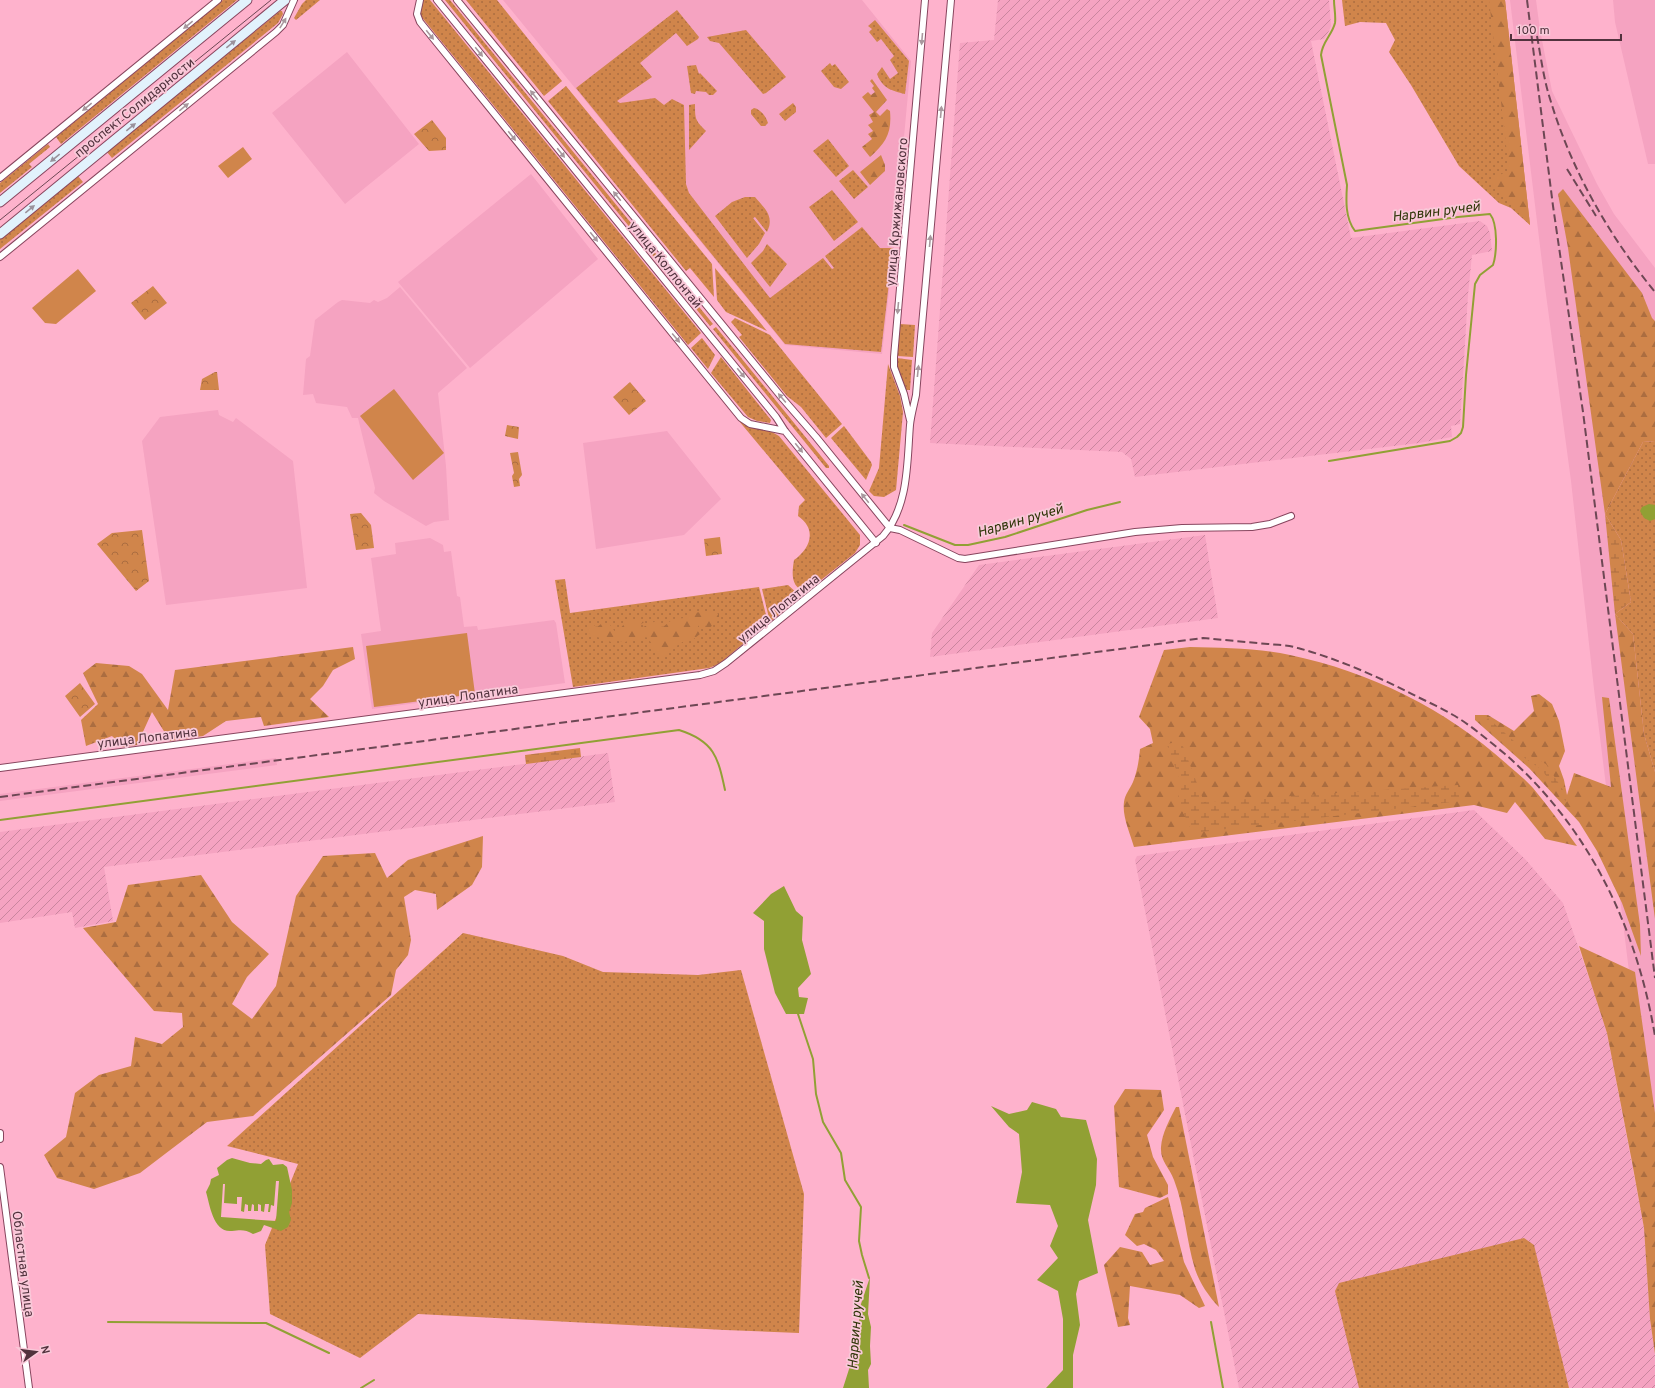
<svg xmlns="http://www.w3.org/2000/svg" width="1655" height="1388" viewBox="0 0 1655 1388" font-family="Overpass,sans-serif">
  <defs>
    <pattern id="industrial-furrows" width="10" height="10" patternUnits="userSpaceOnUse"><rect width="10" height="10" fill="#f5a3c1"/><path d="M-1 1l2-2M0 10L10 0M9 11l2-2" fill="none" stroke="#c9859e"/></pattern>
    <pattern id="grass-dots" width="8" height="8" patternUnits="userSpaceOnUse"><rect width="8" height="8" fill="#d0854b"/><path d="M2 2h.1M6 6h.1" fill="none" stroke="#ab6d40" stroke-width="1.8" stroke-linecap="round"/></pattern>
    <pattern id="forest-firs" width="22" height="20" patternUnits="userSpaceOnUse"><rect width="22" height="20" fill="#d0854b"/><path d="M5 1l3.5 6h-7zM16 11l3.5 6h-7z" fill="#ab6d40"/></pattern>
    <pattern id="wetland-marsh" width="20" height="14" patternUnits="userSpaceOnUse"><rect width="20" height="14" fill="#d0854b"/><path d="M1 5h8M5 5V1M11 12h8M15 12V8" fill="none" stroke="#ab6d40"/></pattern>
    <pattern id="park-crowns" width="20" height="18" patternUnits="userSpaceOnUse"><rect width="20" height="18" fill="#d0854b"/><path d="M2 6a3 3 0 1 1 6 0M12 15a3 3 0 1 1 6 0" fill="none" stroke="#ab6d40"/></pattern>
  </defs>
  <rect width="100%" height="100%" fill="#feb2cc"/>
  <path fill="#f5a3c1" d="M503,0h359l49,61 -15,163h-3l-1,8 -1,14 3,1 -12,107 -97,-9z
    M1510,0h26l4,30 12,61 45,93 17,30 41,54v913l-61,-492 -23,-208 -26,-194z
    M1613,0h42v164h-7l-33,-142z
    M347,52l72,92 -74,60 -73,-91z
    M531,174l67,85 -128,109 -72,-86z
    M400,287l67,81 -29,25 8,73 3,54 -15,2 -8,4 -42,-25 -10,-8 1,-5 -17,-70h-6l-5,-11 -31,-4 -3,-9 -10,1 3,-36 4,-3 5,-36 23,-18 4,-2 28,3 4,-3 4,2 9,-4z
    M218,410l1,5 14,7 3,-4 57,43 14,127 -141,17 -24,-164 18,-24z
    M667,431l54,68 -37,36 -88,14 -13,-106z
    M430,538l13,7 1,7 7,-1 6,45 3,1 4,30 13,-1 1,4 76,-10 2,3 9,60 -193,26 -11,-75 20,-3 -10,-73 25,-4 -1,-11z
    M276,758l1,7 -277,36v-7z"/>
  <path fill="url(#industrial-furrows)" d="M998,0h331l2,26 -2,5 -5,8 -13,2 40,197 129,-17 7,5 3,7 2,18 -20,4 -4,40 -8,129 -9,2 1,11 -33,6 -284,34 -4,-18 -9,-7 -192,-9 30,-400 34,-3z
    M1205,535l13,83 -288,39 2,-24 47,-68z
    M608,753l7,49 -511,65 9,54 -38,7 -3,-16 -72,11v-91z
    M1474,810l51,49 38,44 34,98 10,32 37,195 6,91 5,35v34h-416l-104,-528 2,-4z"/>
  <path fill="url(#grass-dots)" d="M223,0h14l-176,144 -5,-7z
    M306,0h14l-24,20 -2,-2 8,-14z
    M423,0h7l271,333 -13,12 -268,-330z
    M445,0h5l263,324 -3,2z
    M466,0h31l65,81 -18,15z
    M1342,0h163l25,225 -19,-17 -12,-5 -40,-37 -48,-81 -22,-33 6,-12 -9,-17 -26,-1 -15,4z
    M677,10l22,27 -1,2 -11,7 -11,-13 -36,30 12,14 -35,24 3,2 35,-5 9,7 8,-6 12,6 2,79 3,9 81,105 53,-40 9,11 2,-1 -9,-12 37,-29 18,21h13l-12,104 -96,-8 -209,-256z
    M280,11h2l1,3 -5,9 -166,135 -5,-6z
    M875,20l34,41 -4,33c-13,-3 -23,-6 -28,-20l5,-7 8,12 8,-6 -8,-13 4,-4 -13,-17 -4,3 -8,-10 3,-3 -4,-3z
    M746,30l40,47 -20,16 -3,1 -44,-51 -9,-2 -3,-4z
    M830,63l2,3 3,-2 14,18 -8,7 -7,-2 -13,-16z
    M696,65l3,9 1,-1 17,18 -4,4h-4l-3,-3 -10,-1 -1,3 -4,-1 -4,-27z
    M566,86l146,178 2,33 -24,-29 -4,3 -138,-170z
    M793,103l3,4v5l-11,9 -6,-7z
    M695,104c0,15 0,16 11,27l-17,19v-45z
    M754,108c6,1 12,8 14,15l-3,3h-4l-10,-12v-4z
    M828,139l21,27 -13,11 -23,-26z
    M48,144l2,3 -21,17 3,3 -32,26v-10z
    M853,170l15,17 -14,12 -15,-18z
    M78,176l5,6 -83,67v-10z
    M832,190l26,32 -24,19 -25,-34z
    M745,197h10c9,11 20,19 12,35l-12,-15 -2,1 12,15 -6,11 -12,14 -32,-42 17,-14z
    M767,244l20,20 -17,23 -19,-24 12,-12z
    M715,268l52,63 -41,-19 -9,-12z
    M735,318l35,17 72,89 -16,14 -25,-31 -14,-11 -48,-59 3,-2 -11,-13z
    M900,324l15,1 -2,32 -16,-1z
    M716,327l113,139v2h-3l-113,-139z
    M702,338l13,17 -7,14 -17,-21z
    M721,357l50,63 -1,3 -13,-2 -9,-4 -37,-44z
    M897,358l15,2 -2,30h-4c-5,-10 -10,-21 -9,-32z
    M888,364l12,32 3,16 -7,78 -12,7 -10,-1 -5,-5 10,-23z
    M739,421l11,6 22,5 7,4 81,99v10l-5,8 -49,39c-16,-5 -14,-19 -12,-32 17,-12 23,-31 4,-44l1,-10 6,-6z
    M844,426l27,36 1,3 -6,15 -35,-42z
    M1655,441v331l-11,-38 -11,-100 -18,-20 16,-12 -10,-62 -16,-26 38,-72z
    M565,579l5,34 189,-26 9,36 -49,41 -10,4 -136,19 -18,-107z
    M788,585l10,9 1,4 -29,24 -8,-33z
    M463,933l100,23 40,16 95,3 43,-5 63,224 -5,139 -74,-3 -307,-16 -58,44 -90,-44 -5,-69 33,-81 -71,-18z
    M1524,1238l10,7 35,143h-210l-24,-97 4,-8z"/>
  <path fill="url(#forest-firs)" d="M1489,0h16l25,225 -41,-44 20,-11z
    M872,79l15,21 -11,12 4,4 7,-7 3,2c2,22 -4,32 -20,46l-8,-10 10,-8 -4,-5 5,-3 -5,-6 5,-3 -4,-7 5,-3 -12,-15 6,-5 3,3 4,-3 -3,-4 2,-2 -4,-5z
    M881,155l4,10v6l-15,14 -10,-13z
    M1563,189l79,104 10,25 3,3v120l-12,1 -38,72 -37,-266 -10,-54z
    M709,611l10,3v6l-11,9 -4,-5 -6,2v5l2,3 -9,7h-7l-24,16c-8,-7 -6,-14 -14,-20l-5,3 -7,-1 -9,3 -7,-1 -7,1c-7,-4 -14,-4 -21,-8l-2,-7 4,-3 5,3 4,-3 9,1 6,8 11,-12 13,-1 4,2 -5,4v3l19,-9 3,1 -2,4 4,2 10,-8 13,-1 7,-5z
    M1615,614l18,20 11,100 11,38v147z
    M353,647l2,12 -22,11 -10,16 -13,13 19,18 -65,9 -3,-9 -35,4 -23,15 -33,5 -18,-29 -15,33 -14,2 -11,-11 -26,10 -5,-26 17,-16 -15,-31 13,-10 33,3 13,8 26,36 7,-40z
    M1190,647c33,1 68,1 100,8 81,17 158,55 219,111 8,7 17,14 24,22 16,19 30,39 44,58l-32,-7 -30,-37 -8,11 -33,-8 -340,42c-4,-14 -12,-31 -10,-45 1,-8 6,-13 9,-20 4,-10 6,-21 7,-33l13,-6 -3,-14 -11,-12 25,-67z
    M1539,694l13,10 7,17 6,30 -6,15 5,14 3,15 7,-22 37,14 -9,-90 7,1 31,227 1,31 -19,-53 -25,-52 -18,-29 -50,-54 -54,-48v-5h13l26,16 20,-20 -3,-15z
    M483,836l-1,31 -10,18 -35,25 -1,-16 -21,-4 -11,7 7,43 -3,15 -12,15 -5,25 -138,121 -46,6 -67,51 -46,16 -37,-11 -13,-23 22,-18 9,-44 24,-18 32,-9 4,-29 27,7 21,-17 -1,-14 -28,-2 -71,-83 33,-6 12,-37 73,-10 31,47 37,32 -22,23 -15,27 20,15 24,-33 20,-90 27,-40 52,-3 12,25 21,-18z
    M1579,946l56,26 20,141v241l-5,-35 -6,-91 -12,-66 -25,-129z
    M1125,1089l36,1 3,20 -17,25 6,22 15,28v9l-8,4 -41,-11 -5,-81z
    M1176,1107h3l40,200c-10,-10 -20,-25 -24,-38 -9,-29 -10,-61 -21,-89 -5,-13 -14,-19 -13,-33 1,-14 9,-28 15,-40z
    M1168,1197l16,65 21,44 -6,2 -19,-13 -50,-9 -2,32 2,7 -12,2 -14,-62 16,-18 22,5 8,13 14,-4 -8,-11 -12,-6 -7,2 -12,-11 10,-21 8,-2 2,-4z"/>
  <path fill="url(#wetland-marsh)" d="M1605,514l16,26 10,62 -16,12z
    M1488,718l44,39 14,7 21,32v7l-26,-34 -15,-10 -41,-37z
    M1181,741l23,61 254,-17 2,16 -267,32 -16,-33 5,-14 -15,-42z
    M580,748l1,9 -55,7 -1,-9z"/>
  <path fill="url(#park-crowns)" d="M432,120l14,18v12l-17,1 -15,-17z
    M153,286l14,17 -22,17 -14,-17z
    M215,372h2l2,18h-19l2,-11z
    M630,382l16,19 -17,14 -16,-18z
    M507,425l12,2 -1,12 -13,-3z
    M518,452l4,23 -3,4 1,7 -6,1 -2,-11 2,-3 -4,-20z
    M361,513l10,12 3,23 -18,2 -6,-36z
    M142,530l7,51 -13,10 -39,-47 15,-11z
    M720,537l2,17 -16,2 -2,-17z
    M80,683l15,21 -15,13 -15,-21z"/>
  <path fill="#d0854b" d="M243,147l9,12 -24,19 -10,-12z
    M78,269l18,22 -40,33 -11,-1 -13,-15z
    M394,389l50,64 -31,27 -53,-64z
    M467,633l8,61 -101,13 -8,-61z"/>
  <path fill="#91a034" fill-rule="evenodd" d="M1649,504l6,1v14l-5,2 -6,-3 -4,-7 2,-4z
    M784,886l12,25 7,6 -1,23 9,34 -13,14 1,9 9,1 -4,16h-18l-11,-21 -11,-44v-28l-11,-8 18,-19z
    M1032,1102l24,7 5,8 25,3 11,39 -1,26 -8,35 10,53 -19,8 -3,13 4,31 -7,30v33h-27l17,-18v-51l-5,-28 -21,-11 21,-22 -8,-12 8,-20 -8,-21 -34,-2 6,-31 -3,-38 -10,-7 -18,-21 18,8 18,-4z
    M232,1158l18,5 11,1 5,-4 3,-1 4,6 10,-1 4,3 5,23v13l-3,9 2,8 -3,7 -7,4 -17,-6 -3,6 -8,3c-8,-5 -13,-4 -21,-3 -19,2 -22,-26 -26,-39l4,-8 1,-5 8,-4 -2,-7 10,-8zM276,1181h3l-3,40 -55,-4 2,-33h2l-1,19 13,1v-7h5l-1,14 3,1 1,-8 3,1v6h3l1,-7 2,1v6h4v-7l3,1v6l3,1 1,-8h4l-1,8h2l1,-7 3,1z
    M870,1277l-2,37 3,13 -1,19 1,18 -3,6 1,18h-26l15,-47 2,-34z"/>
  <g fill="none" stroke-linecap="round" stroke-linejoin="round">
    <path stroke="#91a034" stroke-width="2" d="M1329,461l121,-20 7,-4 4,-4 2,-6 3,-52 9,-91 5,-9 13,-10c4,-12 5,-41 -3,-51l-32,3 -96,13 -7,1c-10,-13 -9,-31 -8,-46l-26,-130c1,-13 11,-20 14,-32 1,-7 -1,-16 -1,-23
      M904,525l51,20h13l37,-8 82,-27 33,-8
      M0,820l679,-90c35,11 39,27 46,60
      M798,1014l15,45 3,35 7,28 18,31 4,27 16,27 -2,34 3,14 7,23
      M108,1322l158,1 63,30
      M1211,1322l12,66
      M361,1388l13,-8"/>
    <defs>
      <path id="minor" d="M420,0l-3,14 3,8 321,396 9,6 35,7
        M437,0l339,417 9,14 91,112
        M457,0l326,399 33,38 74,91
        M0,178l218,-178
        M0,257l276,-225 7,-7 11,-25
        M910,420l-6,-26 -10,-27v-10l31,-357
        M890,528l10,2 58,28 7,1 170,-27 47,-4 70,-1 18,-3 21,-8
        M0,768l700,-93 14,-4 12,-8 157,-127c26,-30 24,-74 27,-111 1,-10 4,-20 6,-30 1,-12 2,-24 3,-36l32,-359
        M0,1133v6
        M0,1167l29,221"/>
      <path id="secondary" d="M0,202l247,-202
        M0,234l285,-234"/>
    </defs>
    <use href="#minor" stroke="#87455e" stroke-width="8"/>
    <use href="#secondary" stroke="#87455e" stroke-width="11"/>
    <use href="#minor" stroke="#fff" stroke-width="6"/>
    <use href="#secondary" stroke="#e2f2fc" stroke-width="9"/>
    <path stroke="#6d4754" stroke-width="1" d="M0,220l271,-220"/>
    <path stroke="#6d4754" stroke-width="2" stroke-dasharray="8 4" stroke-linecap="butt" d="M1527,0l26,206 30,206 72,566
      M1537,36c4,22 7,45 14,66 21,69 58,134 104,190
      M1567,169l29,47
      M0,797l1203,-159c21,2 43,4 65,6 10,1 21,1 30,4 37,10 76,27 110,44 15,8 32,15 47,24 18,11 34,25 50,38 84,73 132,174 150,282"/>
  </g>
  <defs><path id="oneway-solid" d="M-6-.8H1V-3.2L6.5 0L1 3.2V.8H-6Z"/></defs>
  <g fill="#a8989e">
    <use href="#oneway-solid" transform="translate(283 23) rotate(-58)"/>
    <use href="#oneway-solid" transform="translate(188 25) rotate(141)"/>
    <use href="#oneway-solid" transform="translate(430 35) rotate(51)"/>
    <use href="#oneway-solid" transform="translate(922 39) rotate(95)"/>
    <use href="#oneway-solid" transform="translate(479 52) rotate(51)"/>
    <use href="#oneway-solid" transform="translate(534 95) rotate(-129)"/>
    <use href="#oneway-solid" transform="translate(87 107) rotate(141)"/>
    <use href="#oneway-solid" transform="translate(184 107) rotate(-39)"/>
    <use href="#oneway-solid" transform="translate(941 112) rotate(-85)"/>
    <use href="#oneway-solid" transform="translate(512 136) rotate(51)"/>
    <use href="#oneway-solid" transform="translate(561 153) rotate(51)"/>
    <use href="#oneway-solid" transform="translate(617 196) rotate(-129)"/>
    <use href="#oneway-solid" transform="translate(594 237) rotate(51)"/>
    <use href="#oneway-solid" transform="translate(930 241) rotate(-85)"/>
    <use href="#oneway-solid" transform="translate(898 308) rotate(95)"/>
    <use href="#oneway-solid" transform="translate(676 338) rotate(50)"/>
    <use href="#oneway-solid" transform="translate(918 371) rotate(-84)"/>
    <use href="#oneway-solid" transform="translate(741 373) rotate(51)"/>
    <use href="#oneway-solid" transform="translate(782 398) rotate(-130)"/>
    <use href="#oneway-solid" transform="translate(799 448) rotate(51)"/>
    <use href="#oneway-solid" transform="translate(865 498) rotate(-129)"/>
  </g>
  <g fill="#9a929c">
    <use href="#oneway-solid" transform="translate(231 44) rotate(-39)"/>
    <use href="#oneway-solid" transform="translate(131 127) rotate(-39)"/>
    <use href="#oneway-solid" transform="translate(55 158) rotate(141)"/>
    <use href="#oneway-solid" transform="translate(30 209) rotate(-39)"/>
  </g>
  <g text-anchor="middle" stroke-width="3.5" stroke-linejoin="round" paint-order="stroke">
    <g font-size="13" fill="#51323d" stroke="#f9c9d9">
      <text transform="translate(134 107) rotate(-39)" y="5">проспект Солидарности</text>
      <text transform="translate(896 212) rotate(-85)" y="5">улица Кржижановского</text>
      <text transform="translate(666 264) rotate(51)" y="5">улица Коллонтай</text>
      <text transform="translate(778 608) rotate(-39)" y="5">улица Лопатина</text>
      <text transform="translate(468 695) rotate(-8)" y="5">улица Лопатина</text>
      <text transform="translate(147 737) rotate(-7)" y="5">улица Лопатина</text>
      <text transform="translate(24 1264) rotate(83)" y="5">Областная улица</text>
    </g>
    <g font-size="14" font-style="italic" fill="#303609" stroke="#f9c9d9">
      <text transform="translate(1436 211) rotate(-7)" y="5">Нарвин ручей</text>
      <text transform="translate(1020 520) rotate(-16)" y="5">Нарвин ручей</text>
      <text transform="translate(855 1325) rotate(-86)" y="5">Нарвин ручей</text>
    </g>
  </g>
  <g transform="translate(36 1352) rotate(76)" stroke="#f9c9d9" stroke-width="3" paint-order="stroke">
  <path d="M0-3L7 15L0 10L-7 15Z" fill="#51323d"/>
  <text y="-6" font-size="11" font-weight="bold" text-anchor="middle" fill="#51323d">N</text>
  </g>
  <path d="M1511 34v6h110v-6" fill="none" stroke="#51323d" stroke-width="2"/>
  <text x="1517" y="34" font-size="12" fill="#51323d" stroke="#f9c9d9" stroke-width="3" paint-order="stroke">100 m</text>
</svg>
